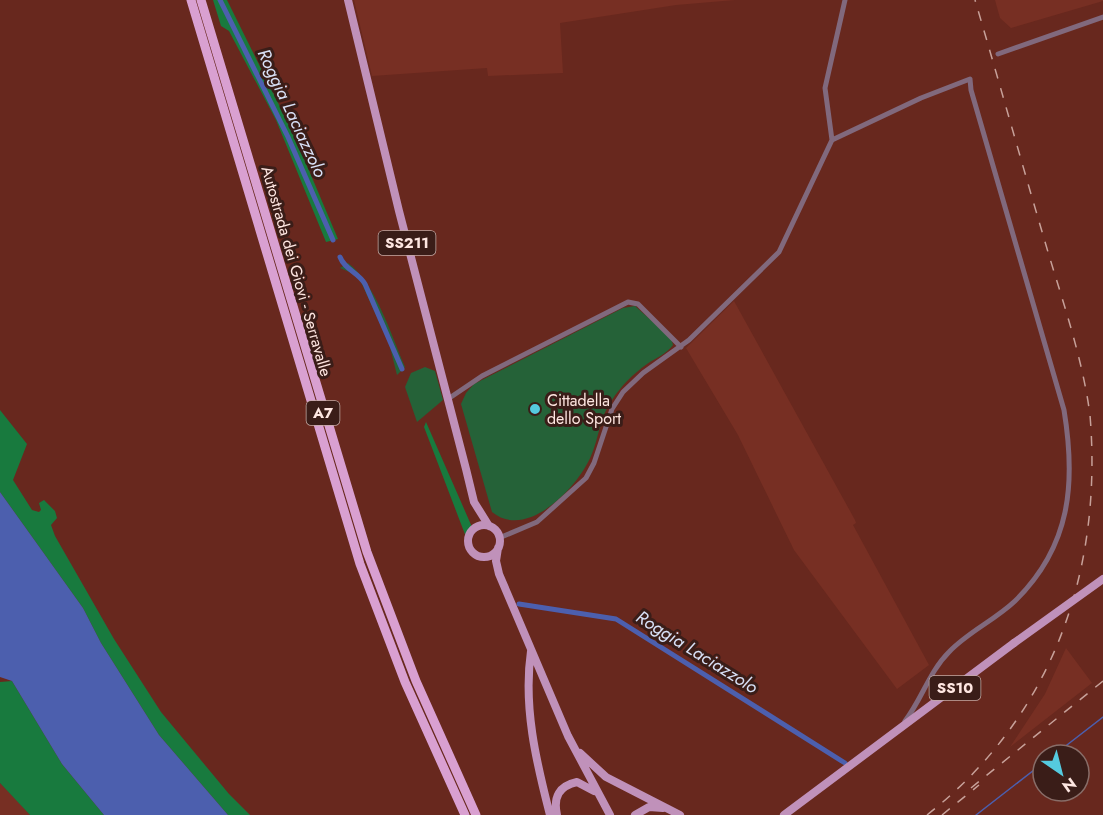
<svg xmlns="http://www.w3.org/2000/svg" width="1103" height="815" viewBox="0 0 1103 815" font-family="Jost,sans-serif">
  <rect width="100%" height="100%" fill="#68281e"/>
  <path fill="#772f23" d="M354,0h381l-59,5 -116,18 3,50 -75,3 -1,-8 -115,8z
    M995,0h108v1l-92,27 -11,-10z
    M734,301l121,219 1,3 -3,2 76,140 -32,24 -103,-139 -56,-115 -52,-87z
    M1066,648l26,35 -82,64 35,-53z
    M0,783l23,24 7,8h-30z"/>
  <path fill="#256238" d="M348,263c28,21 43,72 57,104l-8,8 -8,-32 -28,-61 -7,-8 -14,-6z
    M635,306l36,32 2,7c-7,9 -17,13 -26,19 -14,10 -26,22 -35,36 -12,16 -13,38 -21,56 -13,31 -64,85 -99,56l-31,-108 5,-11 8,-9 149,-76z
    M425,367l10,4 8,29 -26,22 -12,-35 6,-14z"/>
  <path fill="#187a3e" d="M213,0h14l67,135 44,104 -12,3 -50,-122 -47,-89 -8,-5z
    M0,410l27,34 -14,36 19,30 7,2 2,-2 -2,-7 5,-3 11,11 2,7 -6,7 4,11 59,103 47,73 68,82 21,21h-22l-69,-80 -58,-92 -18,-35 -83,-116z
    M426,422l46,105 -6,10 -42,-110z
    M12,681l50,83 42,51h-74l-30,-32v-101z"/>
  <path fill="#4c5fae" d="M0,492l83,116 18,35 58,92 69,80h-124l-42,-51 -50,-83 -12,-4z"/>
  <g fill="none" stroke-linecap="round" stroke-linejoin="round">
    <path stroke="#4c5fae" stroke-width="1.5" d="M1054,755l49,-38
      M976,815l67,-52"/>
    <path stroke="#4c5fae" stroke-width="5" d="M220,0l68,137 45,103
      M340,257c5,13 18,15 25,27l37,85
      M519,604l97,15 229,144"/>
    <path stroke="#81697d" stroke-width="5" d="M998,54l105,-37
      M832,140l89,-42 49,-19 1,11 93,320c12,73 7,136 -49,191 -20,19 -47,31 -66,51 -20,20 -27,47 -44,69
      M448,399l34,-23 146,-74 10,2 43,43
      M499,538l38,-16 49,-44 8,-15 18,-54 11,-17 20,-19 46,-33 90,-88 53,-112 -7,-52 20,-88"/>
    <path stroke="#c091ba" stroke-width="8" d="M348,0l51,211 67,258 8,33 15,24
      M468 541a16 16 0 1 1 32 0a16 16 0 1 1-32 0Z
      M498,548l-2,13 3,13 69,162 42,79
      M531,651c-8,55 5,110 19,164
      M580,753l26,24 74,38
      M557,815c-4,-18 2,-29 20,-33l17,9
      M635,815l14,-8 14,1
      M784,815l230,-172"/>
    <path stroke="#d9a0d1" stroke-width="9" d="M191,0l169,564 45,118 60,133
      M201,0l166,552 49,129 60,134"/>
    <path stroke="#c7a19a" stroke-width="1.5" stroke-dasharray="10 10" stroke-linecap="butt" d="M971,788l132,-107
      M927,815c125,-98 176,-243 163,-400 -8,-61 -30,-121 -47,-180 -23,-78 -45,-157 -68,-235
      M942,815l37,-30"/>
    <path stroke="#c091ba" stroke-width="8" d="M1014,643l89,-64"/>
  </g>
  <circle fill="#55cadf" stroke="#3a1d18" stroke-width="2" cx="535" cy="409" r="6"/>
  <g text-anchor="middle" stroke-width="6" stroke-linejoin="round" paint-order="stroke">
    <g fill="#3a1d18" stroke="#c3aaa5" stroke-width="1.5">
      <rect x="378.5" y="231" width="57" height="24" rx="4.5"/>
      <rect x="306.5" y="401" width="33" height="24" rx="4.5"/>
      <rect x="929.5" y="676" width="51" height="24" rx="4.5"/>
    </g>
    <g font-size="15" font-weight="bold" fill="#fee6e1">
      <text x="407" y="248">SS211</text>
      <text x="323" y="418">A7</text>
      <text x="955" y="693">SS10</text>
    </g>
    <g font-size="16" fill="#fee6e1" stroke="#3a1d18">
      <text transform="translate(297 271) rotate(74)" y="6">Autostrada dei Giovi - Serravalle</text>
    </g>
    <g font-size="16" fill="#fee6e1" stroke="#3a1d18" text-anchor="start">
      <text x="547" y="406">Cittadella<tspan x="547" dy="18">dello Sport</tspan></text>
    </g>
    <g font-size="18" font-style="italic" fill="#d9e1f7" stroke="#3a1d18">
      <text transform="translate(292 113) rotate(65)" y="6">Roggia Laciazzolo</text>
      <text transform="translate(697 652) rotate(32)" y="6">Roggia Laciazzolo</text>
    </g>
  </g>
  <g transform="translate(1061 773) rotate(145)"><circle r="28" fill="#3a1d18" stroke="#886d68" stroke-width="1.5"/>
  <path d="M0-4.5L10 22L0 15L-10 22Z" fill="#55cadf"/>
  <text y="-9" font-size="16" font-weight="bold" text-anchor="middle" fill="#fee6e1">N</text>
  </g>
</svg>
